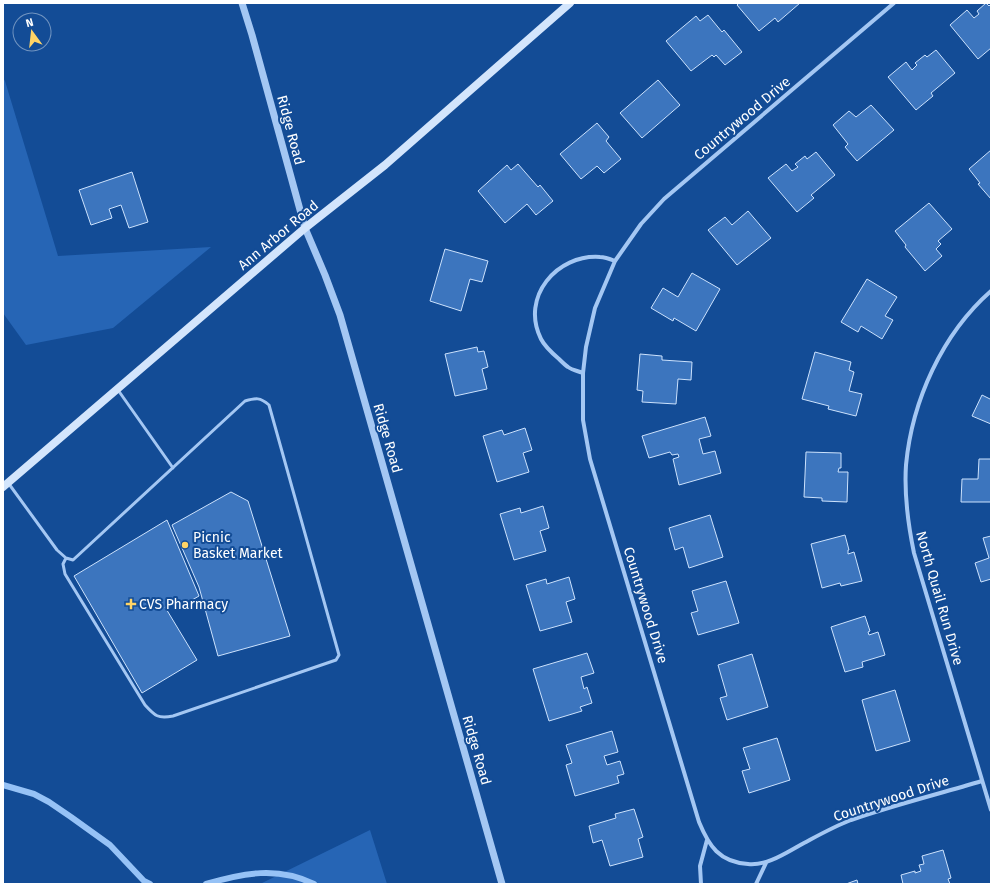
<svg xmlns="http://www.w3.org/2000/svg" width="994" height="887" viewBox="0 0 994 887" font-family="'Fira Sans',sans-serif">
  <rect width="100%" height="100%" fill="#134c96"/>
  <path fill="#2665b5" d="M3,78l2,3 53,175 153,-9 -98,81 -87,17 -23,-32z
    M370,830l17,54h-127z"/>
  <g fill="none" stroke-linecap="round" stroke-linejoin="round">
    <path stroke="#96c2f6" stroke-width="6" d="M3,785l31,9 15,8 22,15 39,28 34,36 6,3
      M206,884c37,-11 72,-18 108,0"/>
  </g>
  <path fill="#3c75be" stroke="#cce2fd" d="M739,3h61l-22,19 -3,-4 -16,13 -22,-26z
    M986,3l3,3 2,-2v44l-13,11 -28,-34 17,-15 7,8 5,-4 -2,-3z
    M708,15l14,17 2,-2 18,22 -17,13 -9,-10 -2,2 -2,-2 -21,16 -25,-30 30,-25 4,5z
    M936,50l19,23 -24,20 2,3 -17,14 -28,-33 18,-15 6,8 5,-5 -2,-2 10,-8 2,2z
    M658,80l22,25 -38,33 -22,-25z
    M871,105l23,25 -37,31 -12,-14 3,-3 -15,-19 16,-14 7,6z
    M597,123l12,14 -3,4 15,18 -17,14 -7,-7 -16,13 -21,-25z
    M991,150v49l-13,-15 2,-1 -11,-14z
    M816,152l19,23 -24,20 3,3 -17,14 -29,-34 18,-14 6,7 6,-4 -3,-3 10,-8 2,3z
    M518,164l20,23 2,-2 13,16 -17,14 -9,-11 -22,19 -27,-32 29,-26 4,5z
    M132,172l16,50 -19,6 -8,-23 -12,4 3,9 -21,7 -12,-35z
    M929,203l23,26 -14,12 3,3 -5,5 6,7 -17,15 -20,-24 1,-2 -11,-14z
    M748,211l23,27 -34,27 -29,-35 17,-13 7,8z
    M445,249l43,12 -6,21 -12,-3 -9,32 -31,-10z
    M692,273l28,16 -24,42 -22,-13 -1,3 -22,-13 12,-20 15,9z
    M867,279l30,18 -12,19 8,4 -11,19 -21,-13 -3,6 -17,-10z
    M477,347l1,5 6,-1 4,16 -6,2 5,20 -32,7 -10,-42z
    M815,352l36,10 -2,8 5,2 -5,19 13,3 -6,22 -28,-7 1,-3 -27,-7z
    M640,354l22,2v4l30,2 -1,18 -13,-1 -2,25 -34,-2 1,-11 -6,-1z
    M982,395l8,4 1,-1v26l-19,-8z
    M705,417l6,19 -12,3 4,15 12,-3 6,22 -42,12 -6,-26 6,-2 -1,-3 -6,1 -2,-3 -21,6 -7,-22z
    M525,428l7,22 -9,3 6,19 -32,10 -14,-46 19,-6 2,5z
    M806,452l35,1v15h-2l-1,4h10l-1,30 -25,-1v-3l-18,-1z
    M979,459h12v43h-30l1,-23h16z
    M231,492l17,9 42,135 -72,20 -19,-69 -27,-62z
    M543,506l6,22 -9,3 6,20 -32,9 -14,-46 20,-6 1,5z
    M710,515l13,42 -34,11 -6,-21 -8,3 -6,-22z
    M167,520l32,76 -19,11 -3,-6 -12,6 32,53 -55,33 -68,-117z
    M845,535l4,15h-1v4l6,-2 8,29 -21,5 -1,-3 -18,5 -11,-44z
    M991,536v43l-10,3 -6,-19 14,-5 -6,-20z
    M569,577l6,22 -9,3 6,20 -32,9 -14,-46 20,-6 1,5z
    M726,581l13,42 -41,12 -7,-22 7,-2 -6,-20z
    M865,616l5,15 -2,1 1,3 9,-3 7,23 -23,7 1,5 -18,5 -14,-45z
    M587,653l7,20 -13,4 3,12 3,-2 5,16 -12,4 2,4 -33,10 -16,-52z
    M752,654l16,53 -41,13 -7,-22 7,-2 -9,-31z
    M895,690l15,51 -34,10 -14,-51z
    M612,731l6,21 -14,4 3,9 13,-4 4,13 -7,2 2,7 -44,13 -9,-31 6,-2 -6,-18z
    M777,738l13,42 -41,13 -7,-22 8,-2 -7,-21z
    M634,809l9,28 -5,2 5,18 -33,9 -8,-26 -9,3 -4,-17 27,-8 -1,-4z
    M943,850l8,28 -3,1 2,5h-47l-2,-9 14,-4v2l6,-2 -2,-6 5,-1 -2,-8z
    M857,880l1,4h-12z"/>
  <g fill="none" stroke-linecap="round" stroke-linejoin="round">
    <path stroke="#a4c7f3" stroke-width="3" d="M118,390l55,78
      M9,484l48,66 9,8 7,2 172,-159c11,-3 15,-4 24,4l70,250 -3,5 -163,56c-15,3 -18,0 -28,-11l-80,-131 -2,-10 3,-6"/>
    <path stroke="#a4c7f3" stroke-width="4" d="M894,3l-230,196 -23,25 -26,37 -20,47 -9,39 -3,26v47l7,39 109,363c10,24 20,40 49,42 20,2 39,-12 56,-21 15,-8 31,-17 47,-23 43,-15 88,-26 131,-39
      M991,291c-49,43 -79,110 -85,174 -2,30 2,59 8,88l77,257
      M583,373c-5,-2 -11,-3 -15,-6 -3,-2 -6,-5 -9,-8 -7,-6 -14,-12 -18,-20 -21,-42 16,-85 59,-82 5,0 10,2 15,4
      M701,884l-1,-18 7,-26
      M756,884l10,-21"/>
    <path stroke="#a4c7f3" stroke-width="7" d="M242,3l10,32 53,193 20,47 15,40 162,569"/>
    <path stroke="#d3e5fc" stroke-width="8" d="M3,487l302,-259 80,-63 185,-162"/>
  </g>
  <g fill="#ffd466" stroke="#134c96" stroke-width="1.5">
    <circle cx="185" cy="545" r="4"/>
    <path d="M129 598h4v4h4v4h-4v4h-4v-4h-4v-4h4z"/>
  </g>
  <g text-anchor="middle" stroke-width="4" stroke-linejoin="round" paint-order="stroke">
    <g font-size="14" fill="#fff" stroke="#134c96">
      <text transform="translate(742 118) rotate(-40)" y="5">Countrywood Drive</text>
      <text transform="translate(291 130) rotate(75)" y="5">Ridge Road</text>
      <text transform="translate(278 235) rotate(-40)" y="5">Ann Arbor Road</text>
      <text transform="translate(388 438) rotate(74)" y="5">Ridge Road</text>
      <text transform="translate(940 598) rotate(74)" y="5">North Quail Run Drive</text>
      <text transform="translate(646 605) rotate(73)" y="5">Countrywood Drive</text>
      <text transform="translate(477 750) rotate(74)" y="5">Ridge Road</text>
      <text transform="translate(891 798) rotate(-18)" y="5">Countrywood Drive</text>
    </g>
    <g font-size="14" fill="#fff" stroke="#134c96" text-anchor="start">
      <text x="193" y="542">Picnic<tspan x="193" dy="16">Basket Market</tspan></text>
      <text x="139" y="609">CVS Pharmacy</text>
    </g>
  </g>
  <rect width="994" height="887" fill="none" stroke="#ffffff" stroke-width="8"/>
  <g transform="translate(32 32) rotate(345)"><circle r="19" fill="#134c96" stroke="#7194c0"/>
  <path d="M0-3L7 15L0 10L-7 15Z" fill="#ffd466"/>
  <text y="-6" font-size="11" font-weight="bold" text-anchor="middle" fill="#ffffff">N</text>
  </g>
</svg>
